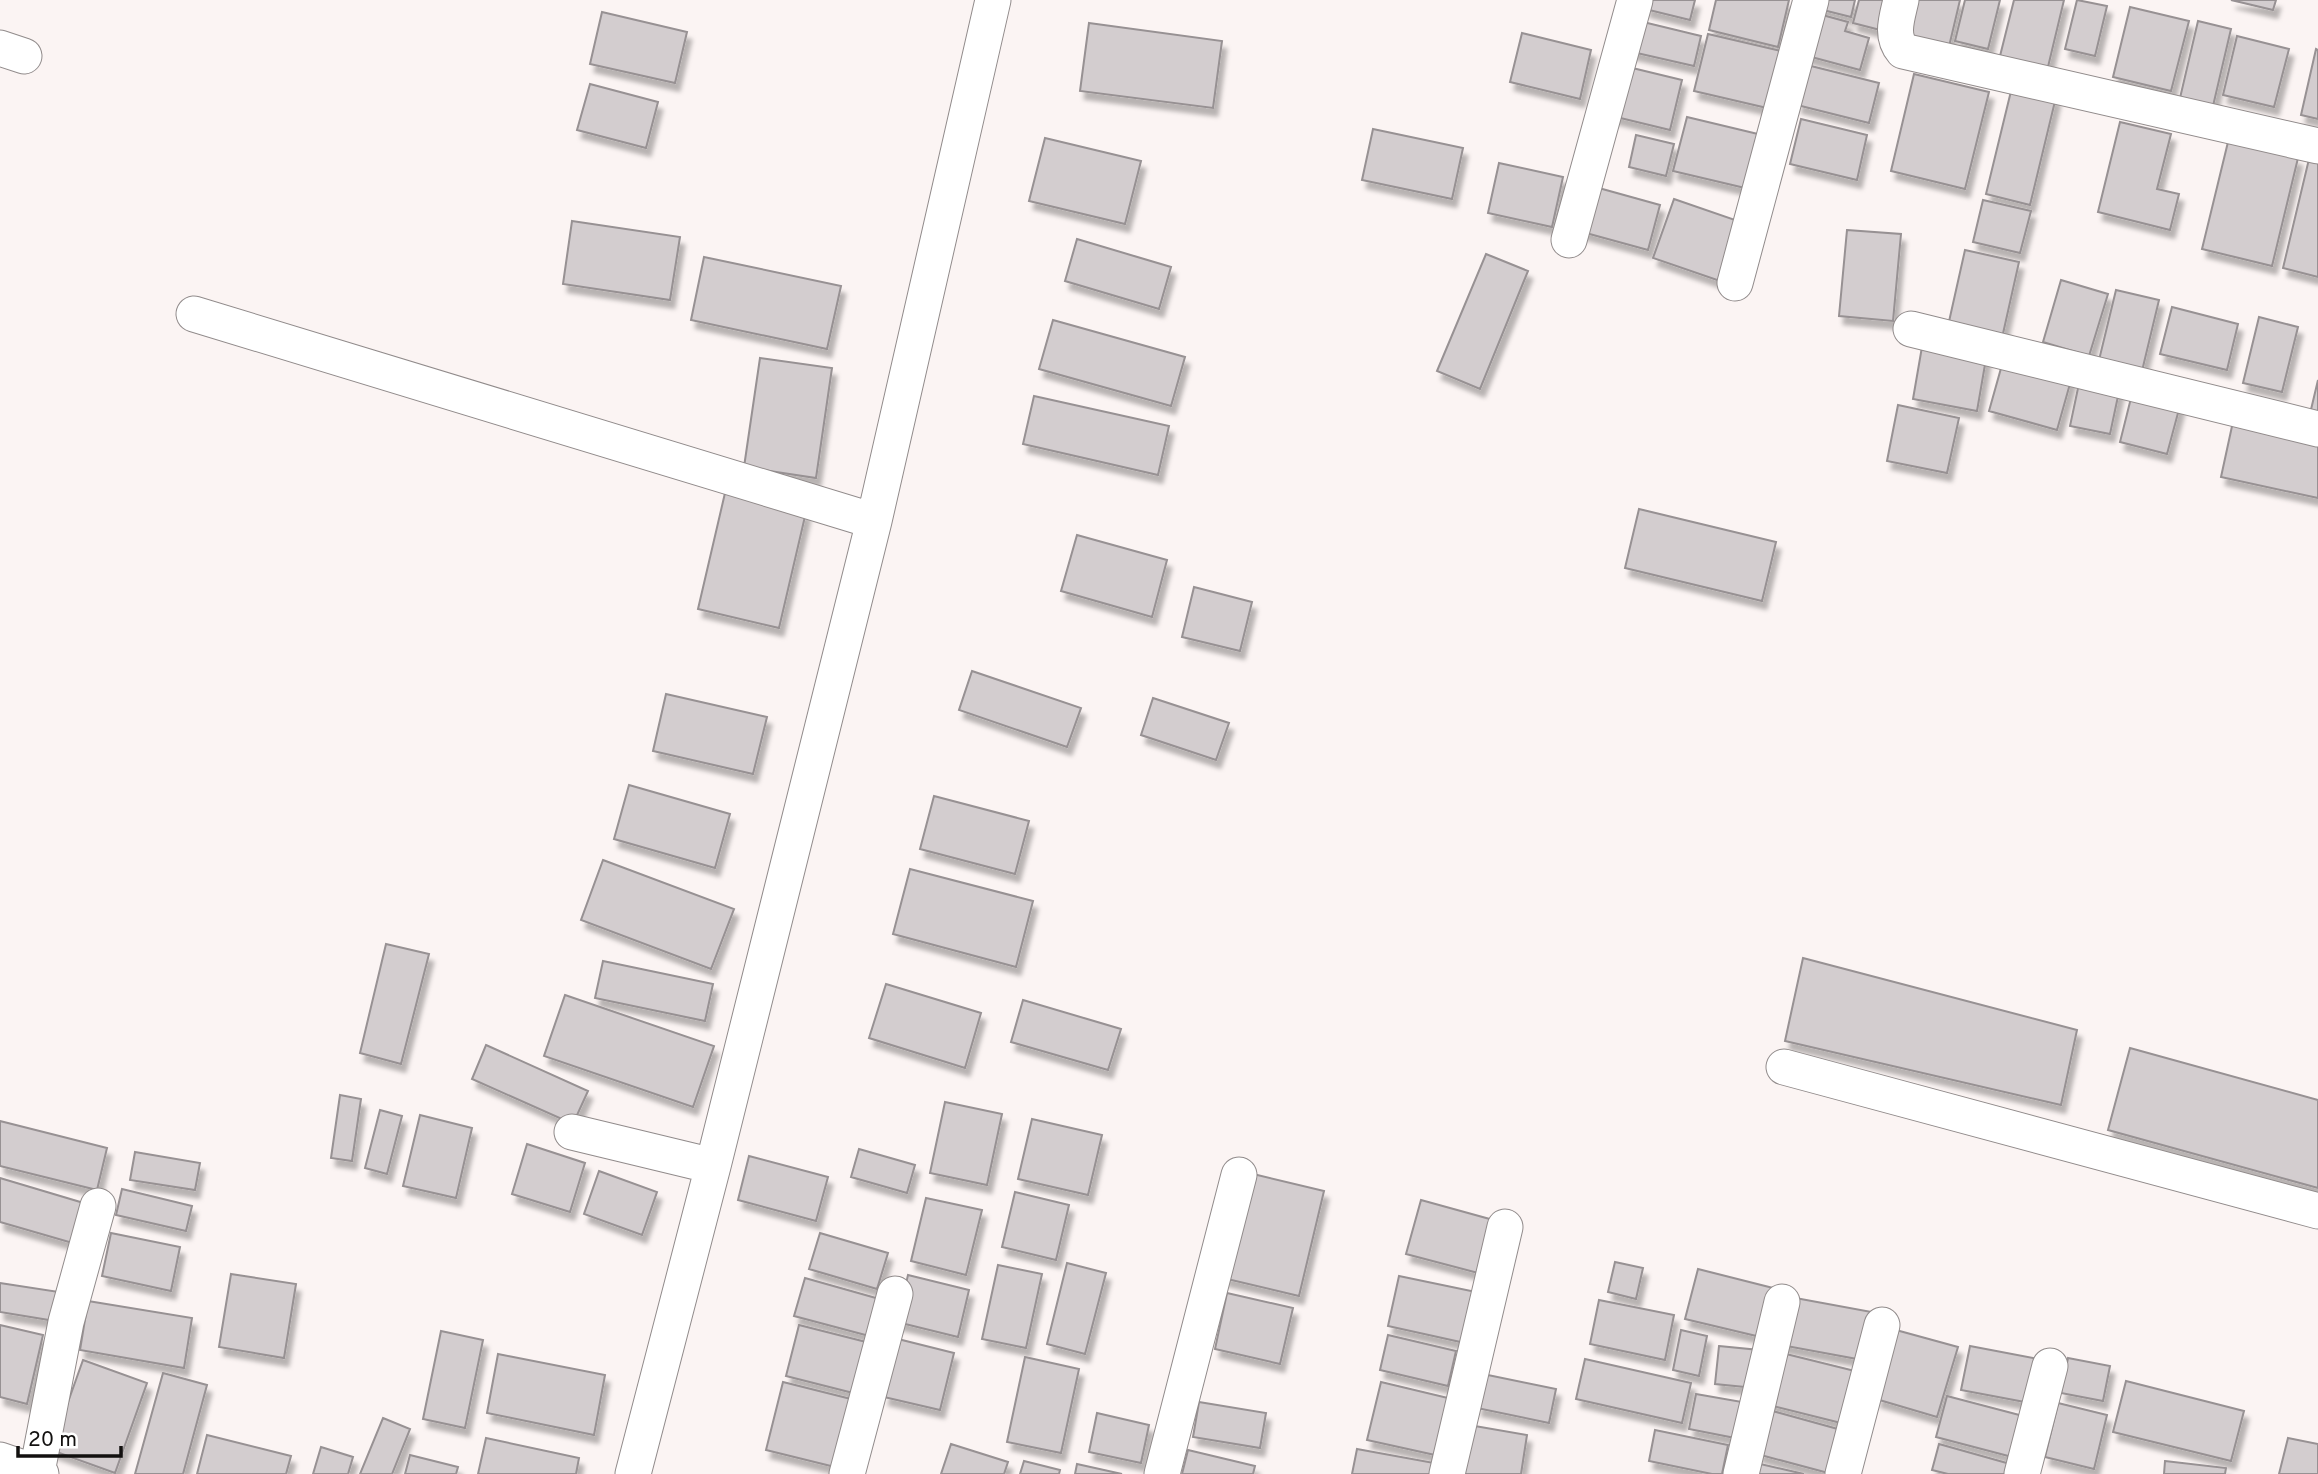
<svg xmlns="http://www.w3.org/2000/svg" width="2318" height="1474" viewBox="0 0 2318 1474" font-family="Overpass,sans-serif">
  <defs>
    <filter id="shadow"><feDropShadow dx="4.5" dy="8" stdDeviation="2" flood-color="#0004"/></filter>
  </defs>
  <rect width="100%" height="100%" fill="#fbf4f3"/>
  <path fill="#d3cdcf" stroke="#979193" stroke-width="2" filter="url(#shadow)" d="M1647,0h48l-5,20 -45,-11z
    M1716,0h73l-11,47 -69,-17z
    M1817,0h38l-4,17 -36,-9z
    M1859,0h38l-9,32 -35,-9z
    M1915,0h45l-13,55 -43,-10z
    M1965,0h35l-12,49 -33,-8z
    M2014,0h50l-17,71 -48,-11z
    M2077,0l30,6 -12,50 -30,-7z
    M2231,0h45l-3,10z
    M2130,7l59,14 -18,70 -58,-14z
    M602,12l85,20 -12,51 -85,-19z
    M1815,13l33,9 -3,9 24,7 -9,32 -56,-15z
    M1635,20l66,16 -7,30 -66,-15z
    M2198,21l33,8 -18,77 -33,-8z
    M1089,23l133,18 -9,67 -133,-17z
    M1522,33l69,17 -11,49 -70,-17z
    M1708,34l73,17 -14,57 -73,-17z
    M2237,36l52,13 -15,58 -51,-12z
    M2316,49l2,1v69l-17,-4z
    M1620,65l62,15 -12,50 -62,-15z
    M1807,65l72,18 -10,40 -72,-18z
    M1914,74l75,18 -24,97 -74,-18z
    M590,84l68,18 -12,46 -69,-18z
    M2012,87l44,10 -26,108 -44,-11z
    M1687,117l71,17 -13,54 -72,-17z
    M1801,119l66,16 -10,45 -67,-16z
    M2120,122l51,12 -14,55 22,5 -9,36 -72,-18z
    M1373,129l90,19 -11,51 -90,-19z
    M1636,135l38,9 -8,32 -37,-9z
    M1045,138l96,23 -16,63 -96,-23z
    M2228,142l70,16 -26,108 -70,-17z
    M2309,159l9,2v116l-35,-9z
    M1499,163l64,14 -11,50 -64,-14z
    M1588,185l72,20 -12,45 -73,-20z
    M1674,199l67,23 -21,59 -67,-23z
    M1983,200l48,11 -11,42 -47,-11z
    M572,221l108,16 -10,63 -107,-16z
    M1847,230l54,4 -8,87 -54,-5z
    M1077,239l94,28 -12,42 -94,-28z
    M1965,250l54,12 -17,76 -54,-12z
    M1486,254l42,17 -48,118 -43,-18z
    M704,257l137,29 -14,63 -136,-29z
    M2061,280l47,14 -19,62 -46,-14z
    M2116,290l43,10 -17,71 -43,-11z
    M2172,307l66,17 -11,46 -67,-16z
    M2259,317l39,10 -16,65 -39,-9z
    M1053,320l132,37 -14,49 -132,-37z
    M1923,341l64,12 -10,58 -64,-12z
    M2005,354l68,19 -16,57 -68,-19z
    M760,358l72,10 -16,110 -72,-11z
    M2081,374l40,8 -11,52 -40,-8z
    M2318,380v40l-9,-2z
    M2134,386l48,12 -15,56 -47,-12z
    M1034,396l135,30 -11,49 -135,-31z
    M1898,405l61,13 -12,55 -60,-12z
    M2234,417l84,18v63l-97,-21z
    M725,493l81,19 -27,116 -81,-19z
    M1639,509l137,33 -14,59 -137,-33z
    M1077,535l90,25 -15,57 -91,-26z
    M1194,587l58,15 -12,49 -58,-14z
    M972,671l109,37 -14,39 -108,-37z
    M666,694l101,23 -14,57 -100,-23z
    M1153,698l76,25 -13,37 -75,-25z
    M629,785l101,29 -15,54 -101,-29z
    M934,796l95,25 -14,53 -95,-25z
    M603,860l131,49 -23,60 -130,-49z
    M910,869l123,32 -17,66 -123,-33z
    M386,944l43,10 -28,110 -41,-11z
    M1803,958l274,72 -16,75 -276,-64z
    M603,961l110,23 -8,37 -110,-23z
    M886,984l95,29 -16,55 -96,-30z
    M565,995l149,51 -21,61 -149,-51z
    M1023,1000l98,29 -13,41 -97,-28z
    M486,1045l102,46 -15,33 -101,-45z
    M2130,1048l188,52v88l-210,-58z
    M340,1095l21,4 -9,62 -21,-3z
    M945,1102l57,12 -15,71 -57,-12z
    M380,1110l22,6 -15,58 -22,-6z
    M420,1115l52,13 -16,70 -53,-12z
    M1032,1119l70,16 -14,60 -70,-16z
    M0,1121l107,27 -10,42 -97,-24z
    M527,1144l58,19 -15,49 -58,-18z
    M859,1149l56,16 -8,28 -56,-16z
    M135,1152l65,11 -5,27 -65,-10z
    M749,1156l79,21 -12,44 -78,-21z
    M599,1171l58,21 -15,43 -58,-21z
    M1249,1173l75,18 -25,105 -76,-18z
    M0,1178l87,26 -11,40 -76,-22z
    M122,1189l70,17 -6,25 -70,-16z
    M1015,1192l54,13 -13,55 -54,-13z
    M926,1198l56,12 -16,65 -55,-14z
    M1421,1200l76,21 -15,53 -76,-20z
    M111,1233l69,14 -9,44 -69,-15z
    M820,1233l68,20 -11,36 -68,-20z
    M1615,1262l28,6 -7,31 -28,-7z
    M1067,1263l39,10 -21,81 -38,-10z
    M998,1265l44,9 -16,74 -44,-9z
    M1698,1269l83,21 -12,49 -84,-20z
    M231,1274l65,10 -12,74 -65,-11z
    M908,1275l61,15 -11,47 -61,-15z
    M1399,1276l77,16 -11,51 -77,-17z
    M805,1278l78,22 -10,37 -79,-21z
    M0,1283l59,9 -4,29 -55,-9z
    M1227,1293l66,15 -13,56 -65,-15z
    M1790,1297l87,16 -9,48 -87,-16z
    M1599,1300l75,15 -9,45 -75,-16z
    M88,1301l104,17 -8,50 -104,-18z
    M0,1325l43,10 -16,69 -27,-7z
    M799,1325l75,19 -13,51 -75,-19z
    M1681,1330l26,6 -8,40 -26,-6z
    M1896,1330l62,17 -21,70 -61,-18z
    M441,1331l42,9 -18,88 -42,-9z
    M1388,1335l68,16 -8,35 -68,-16z
    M898,1339l56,14 -14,57 -56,-13z
    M1719,1346l40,4 -4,38 -40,-4z
    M1970,1346l68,13 -8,44 -69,-13z
    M1778,1352l81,20 -14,52 -80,-20z
    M498,1354l107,21 -11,60 -107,-22z
    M1025,1357l54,12 -18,84 -54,-11z
    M2068,1358l42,8 -7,35 -42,-8z
    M1585,1359l106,24 -9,40 -106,-24z
    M83,1360l64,23 -32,90 -64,-23z
    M163,1373l44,12 -24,89h-48z
    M1483,1374l73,15 -7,34 -72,-15z
    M2126,1381l118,30 -13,50 -118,-29z
    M783,1382l72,18 -16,68 -73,-18z
    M1381,1382l67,16 -13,57 -68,-15z
    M1696,1394l46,8 -7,36 -46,-9z
    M1947,1396l80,21 -11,41 -80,-21z
    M1199,1402l67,11 -6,35 -67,-11z
    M2058,1403l49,12 -13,54 -49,-12z
    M1769,1410l76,21 -13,43 -75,-20z
    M1097,1413l52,12 -8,38 -52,-11z
    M383,1418l27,11 -18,45h-32z
    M1469,1425l58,10 -6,39h-60z
    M1655,1430l73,15 -6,29h-10l-63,-13z
    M207,1435l84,21 -5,18h-89z
    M486,1438l93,20 -3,16h-98z
    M2288,1438l30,6v30h-39z
    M951,1444l57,18 -4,12h-63z
    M1939,1444l82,23 -1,7h-72l-16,-4z
    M321,1447l32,10 -5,17h-35z
    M1357,1449l77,14 -2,11h-80z
    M1188,1450l67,16 -2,8h-71z
    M410,1455l48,12 -2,7h-51z
    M1024,1461l36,9 -1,4h-39z
    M2165,1461l61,7 -1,6h-61z
    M1756,1463l48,11h-51z
    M1077,1464l45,10h-47z"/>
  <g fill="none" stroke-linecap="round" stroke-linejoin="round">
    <defs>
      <path id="minor" d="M1901,0c-4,18 -11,36 2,51l415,95
        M0,48l24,8
        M1569,240l66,-240
        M1735,283l76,-283
        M194,314l680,207
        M1911,329l407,100
        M1784,1067l534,144
        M572,1132l141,34
        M0,1460l41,14
        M37,1472l29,-150 32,-116
        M633,1474l80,-308 161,-645 119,-521
        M847,1474l48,-180
        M1162,1474l77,-299
        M1447,1474l58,-247
        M1741,1474l41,-172
        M1843,1474l39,-149
        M2022,1474l28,-108"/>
    </defs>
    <use href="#minor" stroke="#918b8b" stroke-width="37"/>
    <use href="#minor" stroke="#fff" stroke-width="35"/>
  </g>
  <path d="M18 1446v10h103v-10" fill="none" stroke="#12100f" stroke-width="3.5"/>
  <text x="28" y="1446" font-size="21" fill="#12100f" stroke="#ffffff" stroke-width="5" paint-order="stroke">20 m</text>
</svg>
